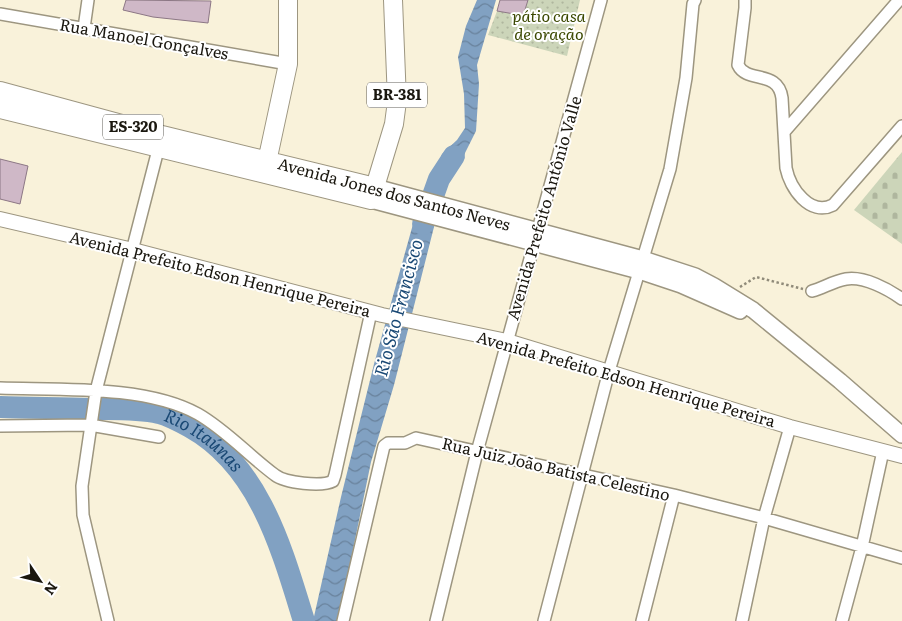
<svg xmlns="http://www.w3.org/2000/svg" width="902" height="621" viewBox="0 0 902 621" font-family="Literata,serif">
  <defs>
    <pattern id="green-dots" width="8" height="8" patternUnits="userSpaceOnUse" patternTransform="scale(1.25)"><rect width="8" height="8" fill="#ccd5b9"/><path d="M2 2h.1M6 6h.1" fill="none" stroke="#afb69e" stroke-width="1.8" stroke-linecap="round"/></pattern>
    <pattern id="cemetery-stones" width="16" height="16" patternUnits="userSpaceOnUse" patternTransform="scale(1.25)"><rect width="16" height="16" fill="#ccd5b9"/><path d="M2 7V4a2 2 0 0 1 4 0v3zM10 15v-3a2 2 0 0 1 4 0v3z" fill="#afb69e"/></pattern>
    <pattern id="water-waves" width="16" height="10" patternUnits="userSpaceOnUse" patternTransform="scale(1.25)"><rect width="16" height="10" fill="#81a1c2"/><path d="M0 5q4-4 8 0t8 0" fill="none" stroke="#69829c"/></pattern>
  </defs>
  <rect width="100%" height="100%" fill="#f9f2da"/>
  <path fill="url(#green-dots)" d="M528,0h52l-13,56 -79,-21 9,-24 23,4 4,-3z"/>
  <path fill="url(#cemetery-stones)" d="M902,152v92l-48,-34z"/>
  <path fill="url(#water-waves)" d="M477,0h19l-19,65 2,19 -3,47 -12,24 -12,9 -6,20 -12,-3 8,-27 15,-14 8,-12 -1,-34 -6,-37 8,-31z
    M415,217l20,6 -41,162 -23,77 -24,117 -10,42h-24l28,-124 33,-133z"/>
  <g fill="none" stroke-linecap="round" stroke-linejoin="round">
    <g stroke="#81a1c2" stroke-width="22">
      <path d="M423,224l16,-45 15,-23"/>
      <path id="s1" d="M0,407c30,1 61,1 91,2 22,0 47,-1 68,4 11,3 22,9 31,14 70,39 92,123 114,194"/>
    </g>
  </g>
  <path fill="#cfb8c7" stroke="#8c7785" d="M126,0l85,1 -3,22 -55,-6 -30,-7z
    M500,0h28l-4,13 -4,2 -23,-4z
    M0,159l28,7 -8,38 -20,-5z"/>
  <g fill="none" stroke-linecap="round" stroke-linejoin="round">
    <defs>
      <path id="minor" d="M745,0v8l-7,57c9,19 40,4 44,33l4,70c4,20 24,49 47,37l69,-79
        M0,14l288,50
        M84,28l4,-28
        M785,131l114,-131
        M812,291c11,-3 22,-10 34,-12 18,-3 42,10 56,20
        M0,388c59,2 146,-3 198,26 28,16 50,41 77,61 10,8 47,12 58,6l2,-6 36,-163
        M0,426l90,-1 69,12
        M108,621l-25,-106 -1,-29 14,-95 64,-249
        M343,621l41,-175 4,-3h17l11,-5 258,57 90,23 138,40
        M436,621l41,-169 124,-452
        M544,621l65,-250 61,-202 16,-91 7,-74 2,-4
        M642,621l32,-126
        M742,621l22,-103 26,-91
        M842,621l20,-74 21,-96"/>
      <path id="tertiary" d="M0,219l133,31 249,65 125,26 283,86 112,29"/>
      <path id="secondary" d="M375,187l268,72 52,17 19,10 39,24 87,71 62,54
        M371,200l268,71 42,14 59,26"/>
      <path id="primary" d="M0,91l162,44 213,52
        M0,109l371,91 23,-76 3,-23 -4,-101
        M265,171l23,-107v-64"/>
    </defs>
    <use href="#minor" stroke="#9d9680" stroke-width="14"/>
    <use href="#tertiary" stroke="#9d9680" stroke-width="16"/>
    <use href="#secondary" stroke="#9d9680" stroke-width="18"/>
    <use href="#primary" stroke="#9d9680" stroke-width="20"/>
    <path stroke="#908b7a" stroke-width="2.5" stroke-dasharray="2.5 2.5" stroke-linecap="butt" d="M740,287l16,-10 47,12"/>
    <use href="#minor" stroke="#fff" stroke-width="11"/>
    <use href="#tertiary" stroke="#fff" stroke-width="14"/>
    <use href="#secondary" stroke="#fff" stroke-width="15"/>
    <use href="#primary" stroke="#fff" stroke-width="18"/>
  </g>
  <g text-anchor="middle" stroke-width="4" stroke-linejoin="round" paint-order="stroke">
    <g fill="#fff" stroke="#5f5d57" stroke-width="1">
      <rect x="367" y="82.5" width="60" height="25" rx="4"/>
      <rect x="103" y="114.5" width="60" height="25" rx="4"/>
    </g>
    <g font-size="15" font-weight="bold" fill="#1a170f">
      <text x="397" y="100">BR-381</text>
      <text x="133" y="132">ES-320</text>
    </g>
    <g font-size="16" font-style="italic" fill="#3b4801" stroke="#fff">
      <text x="549" y="22">pátio casa<tspan x="549" dy="18">de oração</tspan></text>
    </g>
    <g font-size="16" fill="#1a170f" stroke="#fff">
      <text transform="translate(144 39) rotate(10)" y="6">Rua Manoel Gonçalves</text>
      <text transform="translate(394 194) rotate(15)" y="6">Avenida Jones dos Santos Neves</text>
      <text transform="translate(544 208) rotate(-74)" y="6">Avenida Prefeito Antônio Valle</text>
      <text transform="translate(220 274) rotate(14)" y="6">Avenida Prefeito Edson Henrique Pereira</text>
      <text transform="translate(626 379) rotate(16)" y="6">Avenida Prefeito Edson Henrique Pereira</text>
      <text transform="translate(556 469) rotate(13)" y="6">Rua Juiz João Batista Celestino</text>
    </g>
    <g font-size="18" font-style="italic" fill="#194874" stroke="#fff">
      <text transform="translate(399 308) rotate(-75)" y="6">Rio São Francisco</text>
      <text dy="6" stroke="none"><textPath href="#s1" startOffset="212">Rio Itaúnas</textPath></text>
    </g>
  </g>
  <g transform="translate(40 581) rotate(125)" stroke="#ffffff" stroke-width="4" paint-order="stroke">
  <path d="M0-4L9 19L0 12L-9 19Z" fill="#1a170f"/>
  <text y="-8" font-size="14" font-weight="bold" text-anchor="middle" fill="#1a170f">N</text>
  </g>
</svg>
